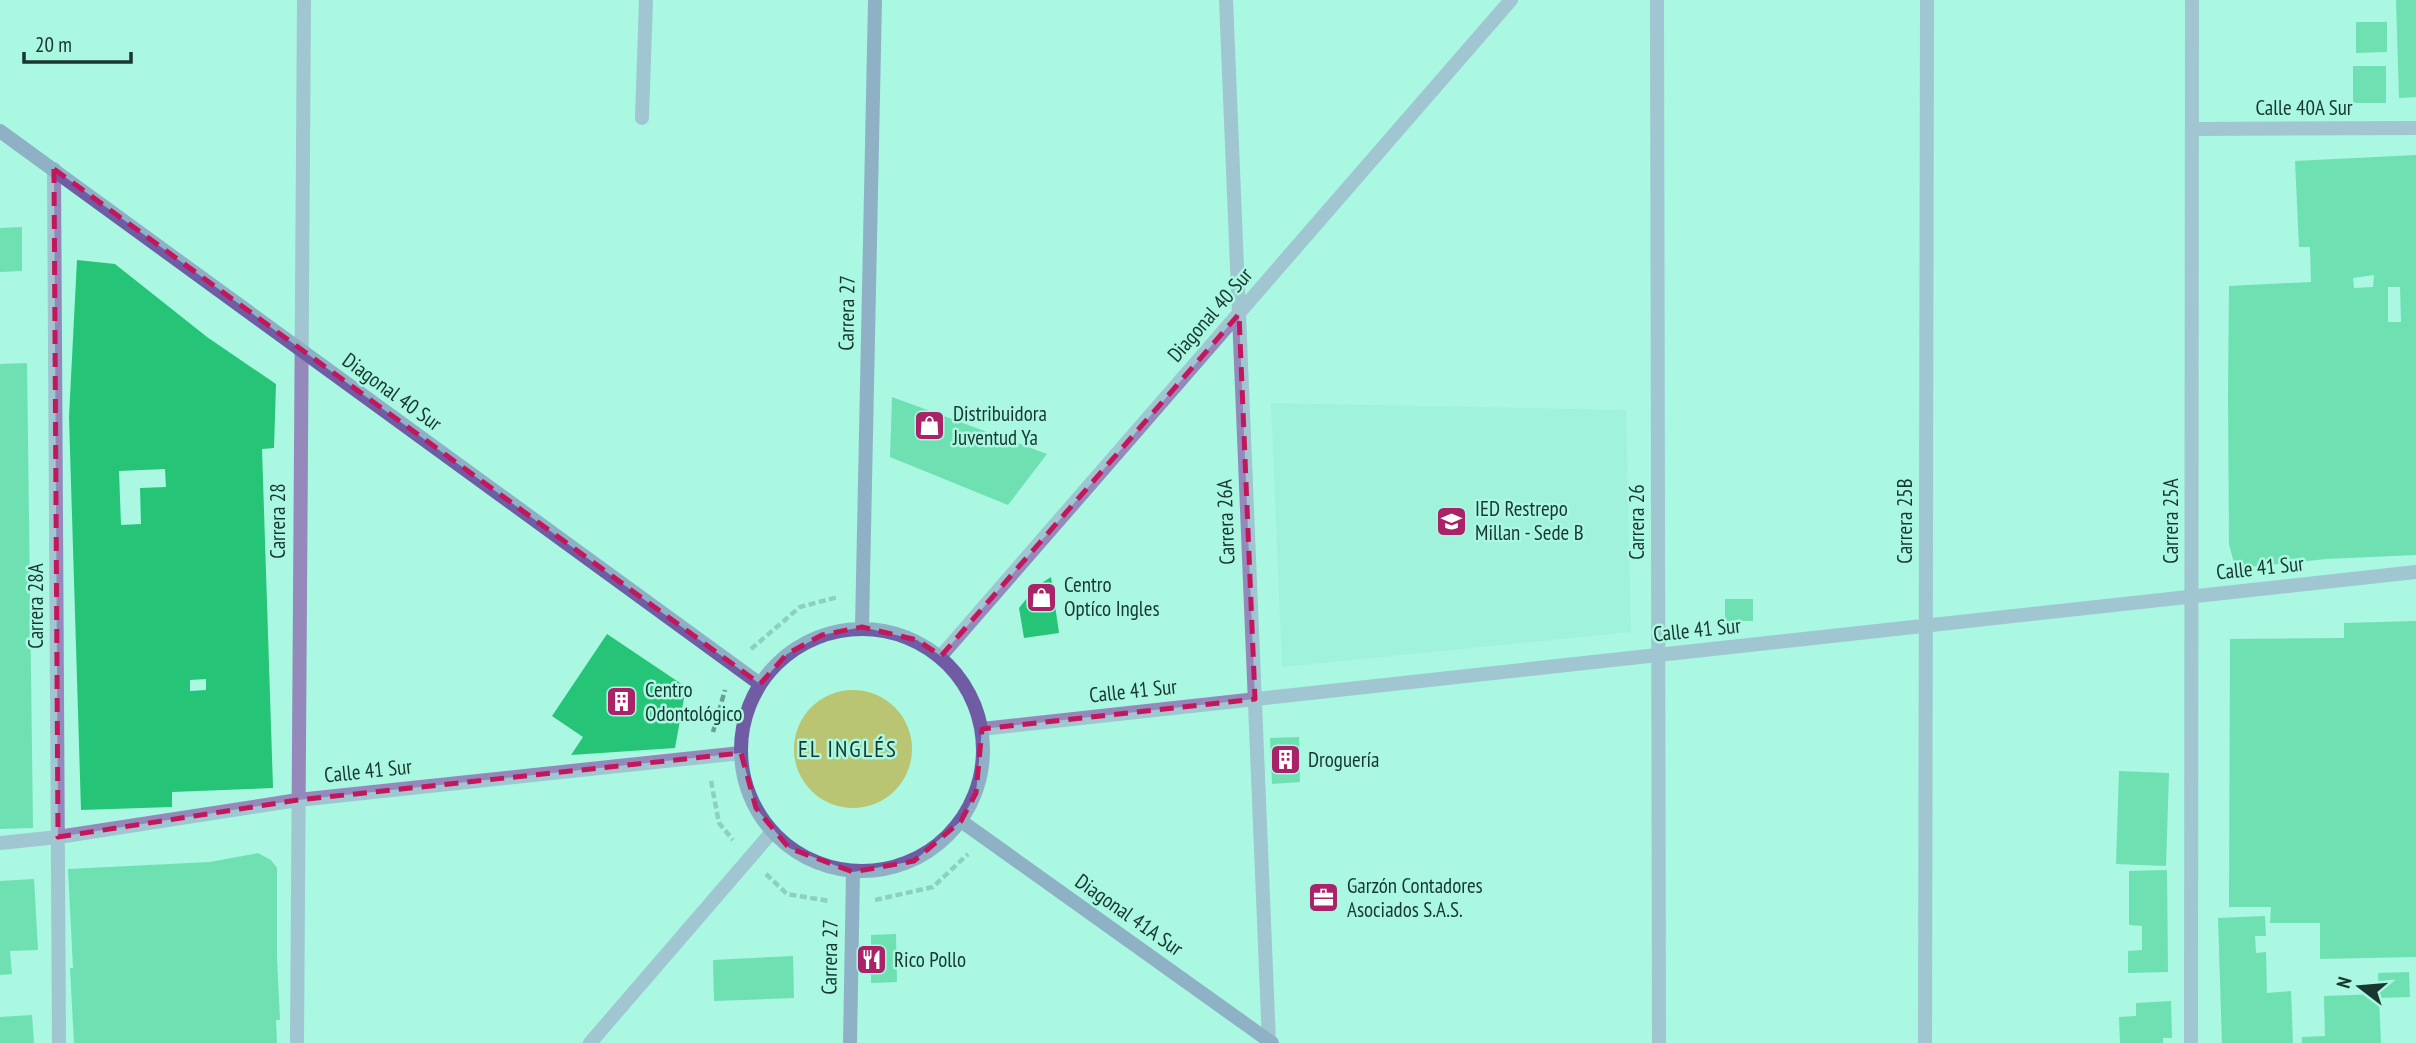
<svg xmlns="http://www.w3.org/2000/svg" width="2416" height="1043" viewBox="0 0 2416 1043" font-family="'PT Sans Narrow',sans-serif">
  <rect width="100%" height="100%" fill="#aaf7e2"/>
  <path fill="#95ead3" d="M1271,403l355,7 5,222 -349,35z"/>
  <path fill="#b9c572" d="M794 749a59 59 0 1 1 118 0a59 59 0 1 1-118 0Z"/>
  <path fill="#26c477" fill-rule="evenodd" d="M2396,0h20v97l-17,1z
    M2356,22h31v30l-31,1z
    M2353,66h33v37h-33z
    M2416,155v400l-90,4 -77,8 -15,-4 -5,-19 -1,-149 1,-109 82,-4 -1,-35h-11l-4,-86zM2374,275l-1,12 -19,1 -1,-10zM2388,287h12l1,35h-13z
    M22,227v44l-22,1v-44z
    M77,260l38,4 92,73 69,47 -2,64 -12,1 11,339 -101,4v15l-91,3 -12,-393zM165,469l1,18 -26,1 1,36 -20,1 -2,-54zM206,679v11l-16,1v-11z
    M27,363l6,465 -33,1v-465z
    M892,397l155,57 -39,51 -118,-48z
    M1051,577l8,56 -35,5 -5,-30 18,-22z
    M1725,599h28v22h-28z
    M2416,621v336l-96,2v-36h-50l1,-16h-42l1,-268 114,-1v-15z
    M607,634l79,53 -11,61 -104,7 12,-18 -31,-21z
    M1299,737l1,45 -28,2 -2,-46z
    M2119,771l50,2 -3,93 -50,-2z
    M258,853l13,7 6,8v89l3,63h-4l1,23h-203l-4,-75h3l-5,-99 142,-7z
    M2167,870l1,102 -40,1v-22l14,-1v-24l-13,-1v-54z
    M34,879l4,71 -28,1 2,23 -12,1v-94z
    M2265,916l1,20h-11l1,17 10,-1 1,41 24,-2 2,52h-71l-4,-125z
    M896,934l1,48 -26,1v-48z
    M793,956l1,42 -80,3 -1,-41z
    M2409,972l1,25 -31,1 2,45h-79v-6l23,-1 -1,-40 55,-2 -1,-21z
    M2171,1001l1,37h-9v5h-43l-1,-26 17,-1v-13z
    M32,1015l2,28h-34v-26z"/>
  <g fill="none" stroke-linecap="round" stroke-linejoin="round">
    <path stroke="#68a191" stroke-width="4.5" stroke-dasharray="7 3.5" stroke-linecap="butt" d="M751,649l49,-42 38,-10
      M713,732l12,-42
      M711,781l8,42 14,17
      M766,874l21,20 42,7
      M875,900l58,-13 35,-33"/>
    <path stroke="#9589bc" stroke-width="14" d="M642,118l4,-118"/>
    <path stroke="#9589bc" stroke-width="14" d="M1226,0l43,1043
      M1657,0l2,1043
      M2192,129l224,-1
      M54,169l5,874
      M941,656l570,-656
      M982,729l1434,-157
      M0,843l58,-6 240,-37 443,-47
      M297,1043l7,-1043
      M590,1043l182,-211
      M1925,1043l2,-1043
      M2191,1043l1,-1043"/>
    <path stroke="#705ba5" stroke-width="14" d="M0,131l760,553
      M862,627l13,-627
      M741 750a121 121 0 1 1 242 0a121 121 0 1 1-242 0Z
      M961,821l311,222
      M850,1043l3,-171"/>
  </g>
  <path d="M0 0H2416V1043H0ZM54,169l706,515 27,-30 35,-19 40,-8 55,13 24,16 298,-342 16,385 -273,30 -6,64 -15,28 -47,40 -61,11 -64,-24 -33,-40 -15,-55 -443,47 -240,37z" fill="#aaf7e2" fill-opacity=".55" fill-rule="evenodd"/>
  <path fill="none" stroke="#c2185b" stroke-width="5" stroke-dasharray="14 9" stroke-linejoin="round" d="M54,169l706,515 27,-30 35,-19 40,-8 55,13 24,16 298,-342 16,385 -273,30 -6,64 -15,28 -47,40 -61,11 -64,-24 -33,-40 -15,-55 -443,47 -240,37z"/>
  <defs>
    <symbol id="shop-square" viewBox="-11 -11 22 22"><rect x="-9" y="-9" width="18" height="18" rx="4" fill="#aa2267" stroke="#aaf7e2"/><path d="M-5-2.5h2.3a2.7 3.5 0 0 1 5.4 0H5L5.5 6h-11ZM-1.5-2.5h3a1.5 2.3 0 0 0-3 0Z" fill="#fff"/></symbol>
    <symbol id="school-square" viewBox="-11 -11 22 22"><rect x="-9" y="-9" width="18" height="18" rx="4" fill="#aa2267" stroke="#aaf7e2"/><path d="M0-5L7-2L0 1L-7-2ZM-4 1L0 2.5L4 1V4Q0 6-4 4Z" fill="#fff"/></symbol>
    <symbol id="building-square" viewBox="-11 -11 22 22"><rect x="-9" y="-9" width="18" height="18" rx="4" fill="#aa2267" stroke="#aaf7e2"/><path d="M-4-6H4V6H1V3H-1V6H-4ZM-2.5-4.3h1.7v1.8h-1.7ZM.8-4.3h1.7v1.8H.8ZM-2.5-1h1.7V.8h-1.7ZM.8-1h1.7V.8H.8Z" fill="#fff"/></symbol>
    <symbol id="office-square" viewBox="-11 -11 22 22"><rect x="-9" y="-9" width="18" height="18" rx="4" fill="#aa2267" stroke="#aaf7e2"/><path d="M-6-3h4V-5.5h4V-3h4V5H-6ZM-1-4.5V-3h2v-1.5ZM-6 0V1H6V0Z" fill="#fff"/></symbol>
    <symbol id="restaurant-square" viewBox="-11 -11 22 22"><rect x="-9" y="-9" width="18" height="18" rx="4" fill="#aa2267" stroke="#aaf7e2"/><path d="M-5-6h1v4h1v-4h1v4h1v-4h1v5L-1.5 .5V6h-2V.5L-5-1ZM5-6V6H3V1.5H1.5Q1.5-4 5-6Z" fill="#fff"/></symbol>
  </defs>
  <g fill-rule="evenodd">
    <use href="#shop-square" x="912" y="408" width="35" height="35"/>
    <use href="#school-square" x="1434" y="504" width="35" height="35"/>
    <use href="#shop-square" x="1024" y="580" width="35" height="35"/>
    <use href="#building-square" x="604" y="684" width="35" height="35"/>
    <use href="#building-square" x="1268" y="742" width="35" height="35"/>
    <use href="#office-square" x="1306" y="880" width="35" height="35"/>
    <use href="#restaurant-square" x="854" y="942" width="35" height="35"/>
  </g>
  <g text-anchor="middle" stroke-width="5" stroke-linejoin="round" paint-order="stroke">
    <g font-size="21" fill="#17372f" stroke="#aaf7e2">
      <text x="2304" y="115">Calle 40A Sur</text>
      <text transform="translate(847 313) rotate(-89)" y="7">Carrera 27</text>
      <text transform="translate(1210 315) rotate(-49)" y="7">Diagonal 40 Sur</text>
      <text transform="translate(392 392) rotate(36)" y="7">Diagonal 40 Sur</text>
      <text transform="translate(278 521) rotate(-90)" y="7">Carrera 28</text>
      <text transform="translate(1905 521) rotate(-90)" y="7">Carrera 25B</text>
      <text transform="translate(2171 521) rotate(-90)" y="7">Carrera 25A</text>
      <text transform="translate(1226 522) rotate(-92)" y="7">Carrera 26A</text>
      <text transform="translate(1637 522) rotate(-90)" y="7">Carrera 26</text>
      <text transform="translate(2260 568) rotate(-6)" y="7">Calle 41 Sur</text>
      <text transform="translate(36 606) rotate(-90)" y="7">Carrera 28A</text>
      <text transform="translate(1697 630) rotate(-6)" y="7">Calle 41 Sur</text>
      <text transform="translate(1133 691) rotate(-6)" y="7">Calle 41 Sur</text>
      <text transform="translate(368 771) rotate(-6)" y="7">Calle 41 Sur</text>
      <text transform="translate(1129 915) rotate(35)" y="7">Diagonal 41A Sur</text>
      <text transform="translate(830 957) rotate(-89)" y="7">Carrera 27</text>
    </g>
    <g font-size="21" fill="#17372f" stroke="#aaf7e2" text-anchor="start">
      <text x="953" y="421">Distribuidora<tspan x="953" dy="24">Juventud Ya</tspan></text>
      <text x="1475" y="516">IED Restrepo<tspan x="1475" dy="24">Millan - Sede B</tspan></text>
      <text x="1064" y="592">Centro<tspan x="1064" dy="24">Optíco Ingles</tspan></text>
      <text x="645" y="697">Centro<tspan x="645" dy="24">Odontológico</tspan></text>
      <text x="1308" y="767">Droguería</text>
      <text x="1347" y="893">Garzón Contadores<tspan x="1347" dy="24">Asociados S.A.S.</tspan></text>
      <text x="894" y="967">Rico Pollo</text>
    </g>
    <g font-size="23" letter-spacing="2" fill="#17372f" stroke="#aaf7e2">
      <text x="848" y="757">EL INGLÉS</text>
    </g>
  </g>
  <g transform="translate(2360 987) rotate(286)" stroke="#aaf7e2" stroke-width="5" paint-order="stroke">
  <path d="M0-5L12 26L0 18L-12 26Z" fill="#17372f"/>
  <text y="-10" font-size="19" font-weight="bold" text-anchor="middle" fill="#17372f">N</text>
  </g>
  <path d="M24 52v10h107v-10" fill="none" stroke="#17372f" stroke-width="3.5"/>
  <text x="35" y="52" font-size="21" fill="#17372f" stroke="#aaf7e2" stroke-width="5" paint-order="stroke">20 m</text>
</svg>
